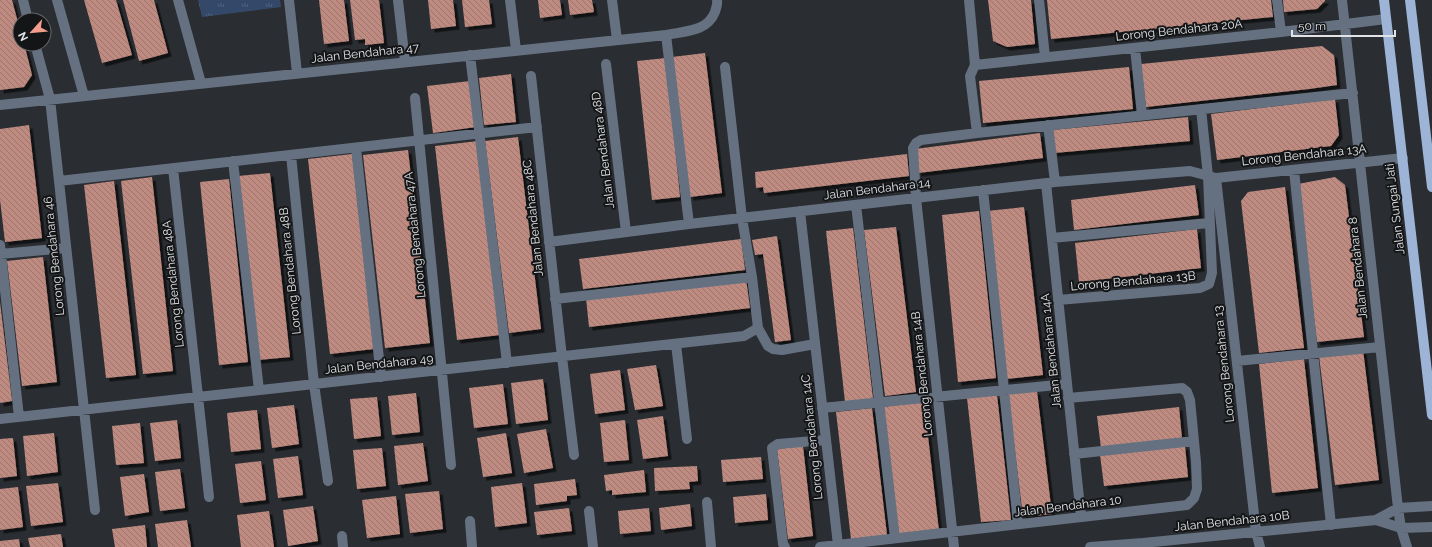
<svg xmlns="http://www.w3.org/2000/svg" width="1432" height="547" viewBox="0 0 1432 547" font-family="Raleway,sans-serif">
  <defs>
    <pattern id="grass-tufts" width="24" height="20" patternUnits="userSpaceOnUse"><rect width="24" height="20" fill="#34496a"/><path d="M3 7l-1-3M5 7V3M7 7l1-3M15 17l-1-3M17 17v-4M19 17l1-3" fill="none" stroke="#51637f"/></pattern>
    <pattern id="building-back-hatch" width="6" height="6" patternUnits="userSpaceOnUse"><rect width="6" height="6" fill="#bf8b81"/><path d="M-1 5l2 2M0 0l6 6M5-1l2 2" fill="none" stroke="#9a766f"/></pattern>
    <filter id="shadow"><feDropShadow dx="3.5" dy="3.5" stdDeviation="0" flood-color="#0009"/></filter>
  </defs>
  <rect width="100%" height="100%" fill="#2a2d31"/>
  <path fill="url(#grass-tufts)" d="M198,0h82l1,7 -79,10z"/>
  <path fill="url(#building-back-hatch)" filter="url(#shadow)" d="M0,0h12l8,30v14h4l4,15 4,16 -8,12 -24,3z
    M84,0h32l16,55 -30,8z
    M123,0h31l14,53 -29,8z
    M319,0h25l5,41 -25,3z
    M350,0h29l5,43 -19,2v-6l-10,1z
    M428,0h25l3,26 -25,3z
    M462,0h27l3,24 -27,3z
    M538,0h22l2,15 -22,3z
    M568,0h24l2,12 -24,3z
    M988,0h43l4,44 -28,3 -14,-6z
    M1047,0h224l2,17 -222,22z
    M1283,0h42v1l-8,8 -33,3z
    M1322,46l12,9 3,30 -28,4 -163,18 -5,-43z
    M705,53l17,140 -32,4 -18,-140z
    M666,58l14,139 -28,3 -15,-139z
    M1129,67l4,42 -150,14 -4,-42z
    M511,74l5,48 -32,3 -5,-47z
    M470,81l6,46 -43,6 -6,-47z
    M1335,99l4,36 -8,11 -114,14 -6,-46z
    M1188,117l2,24 -136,12 -2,-23z
    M29,125l13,113 -37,4 -5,-42v-71z
    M1040,133l3,25 -125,15 -3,-24z
    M518,137l23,192 -32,4 -24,-192z
    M478,141l22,194 -43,5 -22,-194z
    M408,150l22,193 -45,5 -22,-193z
    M352,154l22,195 -44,5 -22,-195z
    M907,154l2,22 -145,17 -1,-6 -7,1 -1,-16z
    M270,173l20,184 -32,3 -20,-184z
    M152,177l21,194 -30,3 -22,-193z
    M1335,177l10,8 19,152 -47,5 -19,-158z
    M229,179l19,183 -29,3 -19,-183z
    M114,181l22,194 -30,3 -22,-193z
    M1195,185l4,30 -125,15 -3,-30z
    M1285,187l19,161 -45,5 -18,-152 7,-9z
    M1024,207l19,168 -37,4 -19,-168z
    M979,211l17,167 -38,4 -16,-167z
    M896,227l20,165 -31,4 -21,-166z
    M853,228l20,171 -28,3 -19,-171z
    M1197,229l4,39 -122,14 -4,-39z
    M777,236l14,104 -16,2 -12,-88 -8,1 -3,-15z
    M741,239l4,31 -162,19 -4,-30z
    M43,257l14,125 -35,4 -15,-125z
    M746,279l4,29 -161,19 -3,-29z
    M0,302l12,99 -12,2z
    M1363,350l16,130 -44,5 -16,-129z
    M1304,359l14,129 -46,5 -13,-129z
    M656,365l7,41 -28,4 -8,-41z
    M620,370l5,40 -30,4 -5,-40z
    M543,379l5,41 -32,4 -5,-41z
    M503,384l5,40 -34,4 -5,-40z
    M1037,391l15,123 -29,3 -15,-123z
    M416,393l4,39 -28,3 -4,-39z
    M997,395l14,125 -30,2 -14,-124z
    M377,397l4,39 -27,3 -4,-40z
    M924,402l15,129 -42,5 -15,-129z
    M294,405l5,39 -27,4 -5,-40z
    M1179,407l3,32 -81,9 -4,-32z
    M872,408l15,127 -36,4 -15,-127z
    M257,410l4,39 -30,3 -4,-39z
    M663,416l5,40 -25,3 -6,-39z
    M177,420l4,38 -26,3 -5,-38z
    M625,420l4,40 -25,2 -4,-39z
    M140,423l4,40 -28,2 -4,-39z
    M546,429l7,39 -29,5 -7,-39z
    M54,433l4,39 -31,4 -4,-40z
    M506,433l6,40 -29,4 -6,-39z
    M13,438l4,38 -17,2v-39z
    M423,443l5,38 -30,4 -4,-39z
    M803,446l10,90 -25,3 -11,-90z
    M1185,446l3,31 -84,9 -4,-31z
    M382,448l4,38 -29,3 -4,-39z
    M298,456l5,39 -25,3 -5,-39z
    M761,457l2,22 -40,3 -2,-22z
    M261,461l5,39 -26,3 -5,-39z
    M697,466l1,15 -9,1 1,7 -35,2 -1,-23z
    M180,469l5,39 -25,3 -5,-39z
    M644,470l2,22 -34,3v-5l-6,1 -2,-16z
    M144,474l5,38 -24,4 -5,-39z
    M575,479l2,16 -10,1v5l-31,4 -2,-21z
    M58,483l5,39 -32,4 -5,-40z
    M522,483l5,40 -32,4 -4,-40z
    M18,487l5,40 -23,3v-41z
    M439,491l4,38 -33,4 -5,-39z
    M766,494l2,26 -33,3 -2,-26z
    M396,496l4,38 -33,4 -5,-38z
    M690,504l2,22 -31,4 -2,-22z
    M313,506l5,35 -30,5 -5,-36z
    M569,508l3,23 -35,4 -3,-23z
    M649,508l2,23 -31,3 -2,-23z
    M269,511l5,36h-33l-4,-32z
    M187,520l4,27h-33l-3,-23z
    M145,525l2,22h-32l-3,-18z
    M61,534l2,13h-33l-2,-9z
    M19,539l1,8h-20v-6z"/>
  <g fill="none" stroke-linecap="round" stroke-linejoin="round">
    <path stroke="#657181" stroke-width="10" d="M23,0l5,20
      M57,0l27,96
      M178,0l23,83
      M289,0l8,73
      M398,0l7,62
      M510,0l6,50
      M612,0l5,40
      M969,0l6,65
      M1039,0l6,57
      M1277,0l4,32
      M1342,0l56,508 3,20 6,19
      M666,35l23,189
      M35,44l15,55 45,411
      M1135,48l7,67
      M470,55l37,308
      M606,64l20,168
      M975,65l306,-33 105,-13
      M975,65l-5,11 7,57
      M725,67l17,151 10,59 6,51 10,18 5,3 9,1 33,-6
      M531,76l31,281 12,98
      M415,98l36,367
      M0,105l666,-70c19,-4 41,-3 49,-23 1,-4 3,-8 2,-12
      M1048,125l7,57
      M356,148l25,229
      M291,155l23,229 14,97
      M233,161l26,229
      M173,168l36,329
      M1294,170l37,355
      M1216,178l40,354 4,15
      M59,181l478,-54
      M1046,183l35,334
      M983,190l35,334
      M856,205l39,333
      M800,211l38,334
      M1052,238l157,-15
      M549,242l140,-18 366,-42 135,-11 26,7 187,-20
      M0,245l19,172
      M0,254l66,-6
      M555,299l197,-22
      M1058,300l142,-12 9,-4 3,-11 -4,-97 -7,-67
      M676,344l11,95
      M1237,361l143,-14
      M822,408l245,-24
      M0,419l744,-83 14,-8
      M1074,454l120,-13
      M707,502l4,45
      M589,511l4,36
      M1376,520l25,8 31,-1
      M470,521l2,26
      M342,536l1,11
      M785,547l-2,-3 -11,-96 6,-4 48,-4
      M820,547l367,-42 7,-7 3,-9 -1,-27 -6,-62 -3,-8 -5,-4 -114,10
      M954,547l-38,-349 -3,-50 3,-5 5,-3 56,-7 376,-40
      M1090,547l53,-4 233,-23 22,-12 34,-2"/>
    <path stroke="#9db4d6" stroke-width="10" d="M1384,0l48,415
      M1410,0l22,187"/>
  </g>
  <g text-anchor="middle" stroke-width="4" stroke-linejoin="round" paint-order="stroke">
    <g font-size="12" fill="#e1e3e6" stroke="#141517">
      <text transform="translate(1179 30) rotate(-6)" y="4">Lorong Bendahara 20A</text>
      <text transform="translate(365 53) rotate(-6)" y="4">Jalan Bendahara 47</text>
      <text transform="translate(603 150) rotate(-97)" y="4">Jalan Bendahara 48D</text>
      <text transform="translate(1304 155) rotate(-6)" y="4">Lorong Bendahara 13A</text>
      <text transform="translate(877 189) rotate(-7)" y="4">Jalan Bendahara 14</text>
      <text transform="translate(1395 209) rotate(-97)" y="4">Jalan Sungai Jati</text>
      <text transform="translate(533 218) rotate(-96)" y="4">Jalan Bendahara 48C</text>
      <text transform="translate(415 235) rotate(-96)" y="4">Lorong Bendahara 47A</text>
      <text transform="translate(54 256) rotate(-96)" y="4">Lorong Bendahara 46</text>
      <text transform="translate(1358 268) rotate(-96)" y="4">Jalan Bendahara 8</text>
      <text transform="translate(290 271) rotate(-96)" y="4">Lorong Bendahara 48B</text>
      <text transform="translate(1133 281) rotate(-5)" y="4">Lorong Bendahara 13B</text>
      <text transform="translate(173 284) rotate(-96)" y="4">Lorong Bendahara 48A</text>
      <text transform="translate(1051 351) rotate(-96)" y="4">Jalan Bendahara 14A</text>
      <text transform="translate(379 364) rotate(-6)" y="4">Jalan Bendahara 49</text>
      <text transform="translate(1224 364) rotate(-96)" y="4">Lorong Bendahara 13</text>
      <text transform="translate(922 374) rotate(-96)" y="4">Lorong Bendahara 14B</text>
      <text transform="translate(812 437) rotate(-96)" y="4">Lorong Bendahara 14C</text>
      <text transform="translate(1068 506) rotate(-7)" y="4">Jalan Bendahara 10</text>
      <text transform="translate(1232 521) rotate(-6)" y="4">Jalan Bendahara 10B</text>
    </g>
  </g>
  <g transform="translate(32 32) rotate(243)"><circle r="19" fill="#141517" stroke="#66676a"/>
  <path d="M0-3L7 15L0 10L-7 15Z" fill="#f49d8c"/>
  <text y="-6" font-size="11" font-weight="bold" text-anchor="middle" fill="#e1e3e6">N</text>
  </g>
  <path d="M1292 30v6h103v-6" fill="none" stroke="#e1e3e6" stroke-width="2"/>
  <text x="1298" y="30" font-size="12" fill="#e1e3e6" stroke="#141517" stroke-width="3" paint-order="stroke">50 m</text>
</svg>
